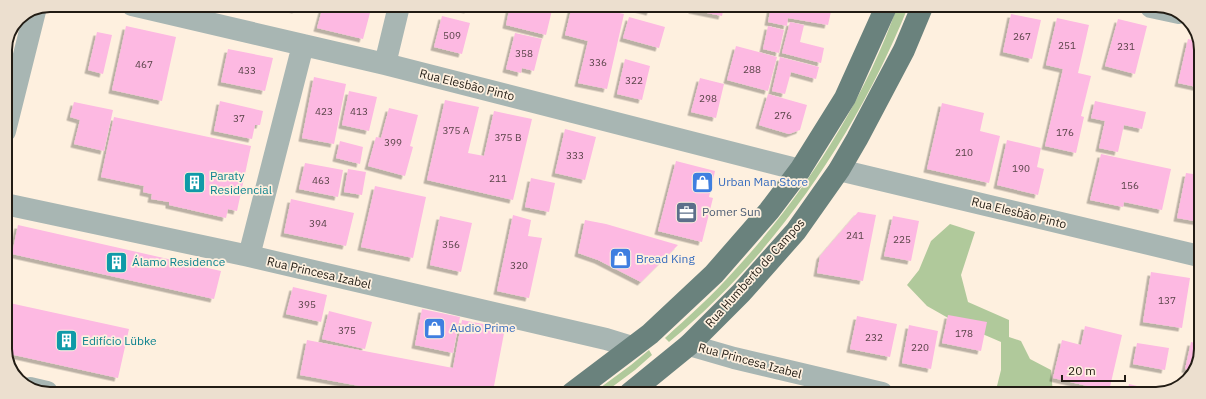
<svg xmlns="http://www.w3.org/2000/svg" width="1206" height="399" viewBox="0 0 1206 399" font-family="'IBM Plex Sans',sans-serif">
  <defs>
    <filter id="shadow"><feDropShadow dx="-3.5" dy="3.5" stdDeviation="0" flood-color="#0004"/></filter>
  </defs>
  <rect width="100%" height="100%" fill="#fef0df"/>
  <path fill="#b0c99b" d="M897,7h11c-51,126 -133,248 -239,335l-4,-4c24,-22 48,-43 69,-67 70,-76 129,-167 163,-264z
    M950,224l25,8 -14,43 7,27 41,18v17l12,4 9,18 21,11 2,24h-58l6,-24v-28l-44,-19 -30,-17 -20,-21 12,-15 12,-29z
    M649,350l3,5 -17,15 -31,23h-11l38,-28z"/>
  <path fill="#fdb9e2" filter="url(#shadow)" d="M280,5h10l7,1 -1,4z
    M323,6h35l13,3 -8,30 -46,-11z
    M452,6h16v4z
    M510,6h43l-7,29 -40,-10z
    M572,6h17l35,8 -17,75 -29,-6 10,-42 -23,-6z
    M627,6h25l-2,6z
    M692,6h32l-2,10 -30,-6z
    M771,6h9l52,1 -4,18 -40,-7 -1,8 -19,-4z
    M1011,14l30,6 -9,39 -29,-7z
    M442,16l28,7 -8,31 -28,-7z
    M629,17l36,10 -6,21 -36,-10z
    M1057,18l32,7 -11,48 13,3 -10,40 3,1 -8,36 -31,-7 18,-77 -17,-4z
    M1118,19l29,7 -12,48 -30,-8z
    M790,22l14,3 -4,17 24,6 -3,15 -39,-10z
    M126,26l50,11 -14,64 -50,-11z
    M768,26l16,4 -5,23 -16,-4z
    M97,32l15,3 -9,39 -15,-4z
    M515,33l27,6 -8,32 -12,-3 -1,5 -15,-4z
    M1188,39l11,3 2,4v42l-23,-5z
    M736,46l41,11 -9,34 -41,-11z
    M228,49l45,9 -8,33 -44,-9z
    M780,57l39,10 -3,12 -25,-7 -6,22 -13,-3z
    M625,59l25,7 -8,34 -25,-6z
    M314,77l32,7 -12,60 -32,-6z
    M700,78l24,6 -8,34 -25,-6z
    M349,91l28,6 -8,34 -27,-6z
    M768,94l39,11 -7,25 -11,4 -30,-9z
    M445,100l34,7 -11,46 16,3 10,-45 38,8 -19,81 -86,-20z
    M220,101l43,10 -3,14h-5l-3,14 -38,-8z
    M1095,101l51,11 -4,17 -18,-4 -6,27 -19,-4 6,-27 -14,-3z
    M74,102l39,8 -9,41 -30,-7 6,-24 -10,-3z
    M942,103l42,10 -4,18 20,5 -11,47 -62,-14z
    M389,108l29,7 -8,31 3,1 -8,29 -37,-10 8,-29 5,1z
    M114,117l137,29 -14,65 -9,-2 -2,9 -57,-13v-3l-18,-3 1,-5 -9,-2 1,-6 -43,-9z
    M565,129l31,8 -11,43 -30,-7z
    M1007,140l34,8 -4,19 7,2 -6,26 -41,-10z
    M340,141l23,6 -3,17 -24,-6z
    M1101,154l70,15 -9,41 -38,-8 -1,5 -33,-7z
    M676,161l39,10 -6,26 4,1 -11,44 -44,-11z
    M305,163l38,7 -5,27 -39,-8z
    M348,169l18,3 -4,23 -18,-3z
    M1186,173l14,2v47l-23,-4z
    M531,178l24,5 -6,29 -24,-5z
    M375,186l51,11 -13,61 -52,-11z
    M291,199l63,14 -8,33 -62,-13z
    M858,212l18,3 -13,66 -46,-8 3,-17z
    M513,215l18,5 -3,16 14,2 -13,60 -32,-7z
    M440,216l32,7 -11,49 -31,-7z
    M893,216l26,5 -8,40 -27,-5z
    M585,220l21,4 72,21 -37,37 -43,-22 -20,-7z
    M18,225l203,46 -7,28 -202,-45z
    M1151,272l39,6 -8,50 -39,-6z
    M293,287l34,8 -6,27 -35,-8z
    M5,302l124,27 -11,49 -113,-25z
    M422,309l38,8 -7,36 -38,-8z
    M329,311l43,11 -7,27 -43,-10z
    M948,315l39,7 -6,29 -39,-8z
    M857,316l40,8 -7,33 -40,-8z
    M462,320l43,8 -11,58 -7,7 -95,-1 -92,-17 7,-35 146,28z
    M909,325l29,6 -7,38 -29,-6z
    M1085,326l37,9 -13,56 -56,-13 9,-38 19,5z
    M1191,342l8,2v20l-5,7 -9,-2z
    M1137,343l32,5 -4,22 -32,-6z
    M1129,384l32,8 -4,2h-30z"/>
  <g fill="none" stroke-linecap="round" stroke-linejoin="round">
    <path stroke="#a8b6b3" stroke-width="22" d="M132,5l253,59 415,106
      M1151,7l28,6
      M385,64l14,-58
      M5,131l30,-120
      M839,170l360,86
      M5,204l244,52 357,83 26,8
      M249,256l54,-211
      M689,345l45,13 148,35
      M30,388l17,4"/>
    <path stroke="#6a827d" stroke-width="22" d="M572,393l78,-59 64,-60 55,-63 31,-41 45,-72 41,-91
      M630,393l59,-48 52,-52 55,-62 43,-61 18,-31 47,-89 18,-43"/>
  </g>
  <defs>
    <symbol id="shop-square" viewBox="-11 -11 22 22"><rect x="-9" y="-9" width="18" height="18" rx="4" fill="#3f7fe0" stroke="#fef0df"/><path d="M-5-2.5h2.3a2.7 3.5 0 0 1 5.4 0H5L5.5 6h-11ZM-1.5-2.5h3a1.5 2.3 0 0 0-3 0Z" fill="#fff"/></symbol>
    <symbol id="building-square" viewBox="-11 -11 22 22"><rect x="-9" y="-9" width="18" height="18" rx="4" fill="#0f9aa8" stroke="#fef0df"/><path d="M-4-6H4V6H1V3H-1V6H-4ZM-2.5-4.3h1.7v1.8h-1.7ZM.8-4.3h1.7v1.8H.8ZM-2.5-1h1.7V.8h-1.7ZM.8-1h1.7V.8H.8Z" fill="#fff"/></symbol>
    <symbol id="office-square" viewBox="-11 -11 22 22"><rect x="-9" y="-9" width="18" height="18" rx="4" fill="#5c6f8a" stroke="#fef0df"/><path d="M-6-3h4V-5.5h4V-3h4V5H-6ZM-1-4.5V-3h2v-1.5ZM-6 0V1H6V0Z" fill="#fff"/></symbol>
  </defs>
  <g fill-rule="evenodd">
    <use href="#shop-square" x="690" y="170" width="25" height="25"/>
    <use href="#building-square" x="182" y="170" width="25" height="25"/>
    <use href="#office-square" x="674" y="200" width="25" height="25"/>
    <use href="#shop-square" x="608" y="246" width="25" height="25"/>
    <use href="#building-square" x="104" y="250" width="25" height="25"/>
    <use href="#shop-square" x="422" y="316" width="25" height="25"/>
    <use href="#building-square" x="54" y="328" width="25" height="25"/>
  </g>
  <g text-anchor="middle" stroke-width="3.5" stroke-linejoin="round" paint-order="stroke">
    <g font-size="10" fill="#594348">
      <text x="452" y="39">509</text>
      <text x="1022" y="40">267</text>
      <text x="1067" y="49">251</text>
      <text x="1126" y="50">231</text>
      <text x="524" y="57">358</text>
      <text x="598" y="66">336</text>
      <text x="144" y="68">467</text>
      <text x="752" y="73">288</text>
      <text x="247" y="74">433</text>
      <text x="634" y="84">322</text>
      <text x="708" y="102">298</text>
      <text x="324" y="115">423</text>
      <text x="359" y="115">413</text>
      <text x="783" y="119">276</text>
      <text x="239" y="122">37</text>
      <text x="456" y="134">375 A</text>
      <text x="1065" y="136">176</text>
      <text x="508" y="141">375 B</text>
      <text x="393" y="146">399</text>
      <text x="964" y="156">210</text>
      <text x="575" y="159">333</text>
      <text x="1021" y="172">190</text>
      <text x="498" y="182">211</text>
      <text x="321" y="184">463</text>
      <text x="1130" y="189">156</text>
      <text x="318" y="227">394</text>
      <text x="855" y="239">241</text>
      <text x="902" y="243">225</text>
      <text x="451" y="248">356</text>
      <text x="519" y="269">320</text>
      <text x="1167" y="304">137</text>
      <text x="307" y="308">395</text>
      <text x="347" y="334">375</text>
      <text x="964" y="337">178</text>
      <text x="874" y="341">232</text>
      <text x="920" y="351">220</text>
    </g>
    <g font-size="12" fill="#221c14" stroke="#fef0df">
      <text transform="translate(467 85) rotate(14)" y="4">Rua Elesbão Pinto</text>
      <text transform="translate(1019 213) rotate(14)" y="4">Rua Elesbão Pinto</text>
      <text transform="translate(319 273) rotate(13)" y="4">Rua Princesa Izabel</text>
      <text transform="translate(755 273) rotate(-48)" y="4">Rua Humberto de Campos</text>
      <text transform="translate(750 361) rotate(15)" y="4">Rua Princesa Izabel</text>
    </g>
    <g font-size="12" fill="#0d838f" stroke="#fef0df" text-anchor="start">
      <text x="210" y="180">Paraty<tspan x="210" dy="14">Residencial</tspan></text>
      <text x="132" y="266">Álamo Residence</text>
      <text x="82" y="345">Edifício Lübke</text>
    </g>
    <g font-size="12" fill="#366cbe" stroke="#fef0df" text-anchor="start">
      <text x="718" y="186">Urban Man Store</text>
      <text x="636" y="263">Bread King</text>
      <text x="450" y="332">Audio Prime</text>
    </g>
    <g font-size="12" fill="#4e5e75" stroke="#fef0df" text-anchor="start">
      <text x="702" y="216">Pomer Sun</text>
    </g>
  </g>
  <path d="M0 0H1206V399H0ZM50 12H1156A38 38 0 0 1 1194 50V349A38 38 0 0 1 1156 387H50A38 38 0 0 1 12 349V50A38 38 0 0 1 50 12Z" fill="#ecdfcf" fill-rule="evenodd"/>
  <path fill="none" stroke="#221c14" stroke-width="2" d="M50 12H1156A38 38 0 0 1 1194 50V349A38 38 0 0 1 1156 387H50A38 38 0 0 1 12 349V50A38 38 0 0 1 50 12Z"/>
  <path d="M1062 375v6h63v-6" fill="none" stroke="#221c14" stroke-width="2"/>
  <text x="1068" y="375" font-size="12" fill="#221c14" stroke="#fef0df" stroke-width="3" paint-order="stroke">20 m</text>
</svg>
